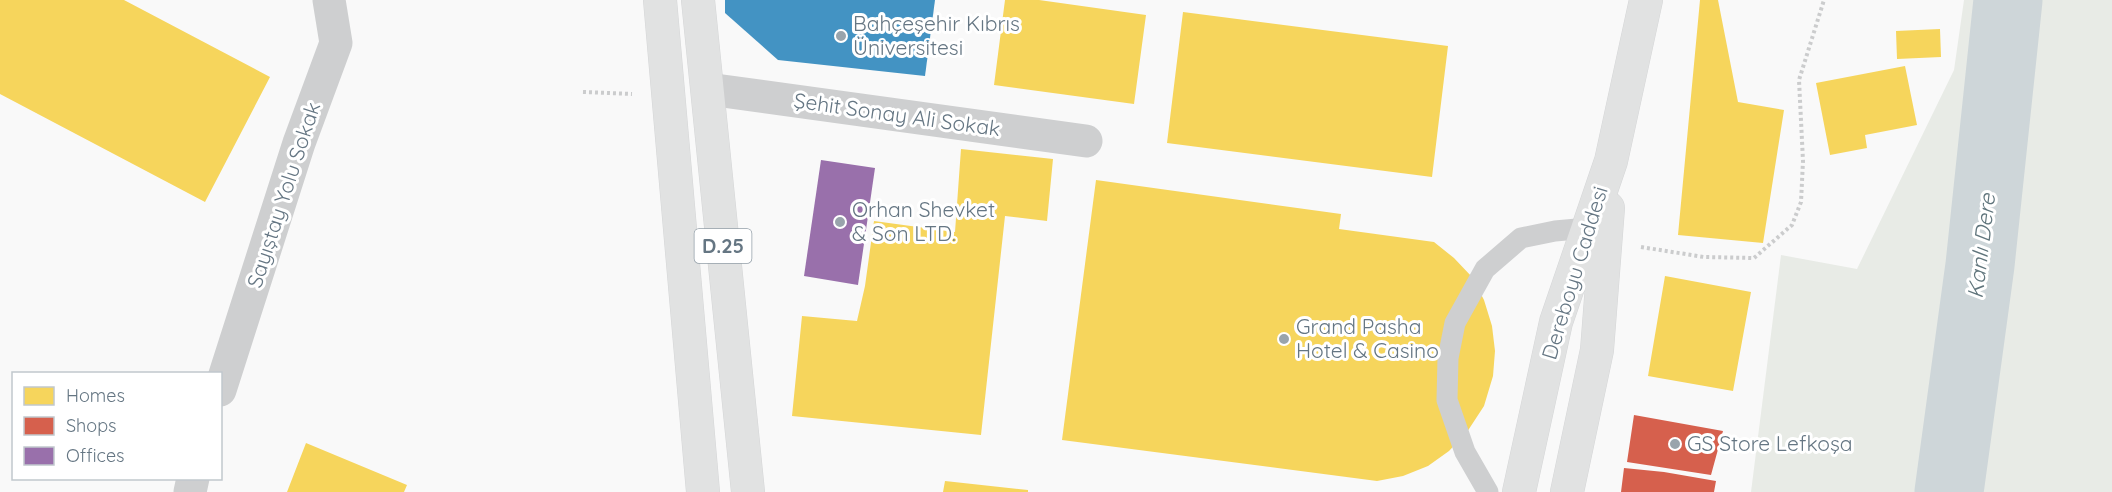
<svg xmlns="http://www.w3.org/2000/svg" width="2112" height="492" viewBox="0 0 2112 492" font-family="Quicksand,sans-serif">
  <rect width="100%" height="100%" fill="#f9f9f9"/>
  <path fill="#e8ebe6" d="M1964,0h148v492h-361l30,-237 76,14 97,-199z"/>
  <path fill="#f6d55c" d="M0,0h124l146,77 -65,125 -205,-108z
    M1005,0h34l107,15 -12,89 -140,-19z
    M1700,0h18l20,102 46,8 -21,133 -85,-8z
    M1183,12l265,34 -16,131 -265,-34z
    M1940,29l1,28 -44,2 -1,-28z
    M1905,66l12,59 -52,10 2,13 -37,7 -14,-72z
    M961,149l92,10 -6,62 -42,-5 -24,219 -189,-19 10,-100 55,5 8,-35 9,-65 81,11z
    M1096,180l245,34 -2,15 95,13 20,16 18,19 12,23 8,26 3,25 -2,25 -9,30 -17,26 -18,19 -21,15 -25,10 -26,5 -315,-41z
    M1665,276l86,16 -18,99 -85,-15z
    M306,443l101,42 -3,7h-117z
    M945,481l83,9v2h-85z"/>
  <path fill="#d6604d" d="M1634,415l89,16 -12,44 -84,-13z
    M1624,468l40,4 52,9 -2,11h-93z"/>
  <path fill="#9970ab" d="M821,160l54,8 -17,117 -54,-9z"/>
  <path fill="#4393c3" d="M725,0h210l-10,76 -147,-16 -53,-47z"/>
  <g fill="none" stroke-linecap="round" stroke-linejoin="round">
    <path stroke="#ced6d9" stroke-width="69" d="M1949,492l31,-227 28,-265"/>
    <defs>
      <path id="primary" d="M660,0l43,492
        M698,0l50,492
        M1519,492l37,-170 55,-161 35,-161
        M1567,492l30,-142 11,-142"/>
    </defs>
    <use href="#primary" stroke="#d5d6d7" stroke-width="34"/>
    <path stroke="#cbcccd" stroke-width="4" stroke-dasharray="3 3" stroke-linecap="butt" d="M583,92l49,2
      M1641,247l63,10 50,1 38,-33 9,-23 2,-41 -4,-81 25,-80"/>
    <path stroke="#cecfd0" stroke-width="21" d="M1488,492l-23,-40 -18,-52 1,-42 7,-35 30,-54 36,-31 34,-7 33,-3"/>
    <path stroke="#cecfd0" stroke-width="33" d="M708,89l378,52
      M220,390l79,-247 37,-100 -7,-43
      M190,492l3,-14"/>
    <use href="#primary" stroke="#e1e2e2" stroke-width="33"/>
  </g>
  <g fill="#99a4ac" stroke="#fff" stroke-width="2">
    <circle cx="841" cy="36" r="6"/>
    <circle cx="840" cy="222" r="6"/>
    <circle cx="1284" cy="339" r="6"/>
    <circle cx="1675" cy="444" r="6"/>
  </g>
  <g text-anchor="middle" stroke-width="6" stroke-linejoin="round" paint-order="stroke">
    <rect fill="#fff" stroke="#939fa8" stroke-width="1.5" x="694.5" y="229" width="57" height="34" rx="4.5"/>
    <g font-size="20" font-weight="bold" fill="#657683">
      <text x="723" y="253">D.25</text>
    </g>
    <g font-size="21" fill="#657683" stroke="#fff" text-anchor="start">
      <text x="853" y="31">Bahçeşehir Kıbrıs<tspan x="853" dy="24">Üniversitesi</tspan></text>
      <text x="852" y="217">Orhan Shevket<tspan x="852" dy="24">&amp; Son LTD.</tspan></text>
      <text x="1296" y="334">Grand Pasha<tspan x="1296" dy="24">Hotel &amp; Casino</tspan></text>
      <text x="1687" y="451">GS Store Lefkoşa</text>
    </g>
    <g font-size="21" fill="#657683" stroke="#fff">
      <text transform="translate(897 115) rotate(8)" y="7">Şehit Sonay Ali Sokak</text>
      <text transform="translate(284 195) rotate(-72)" y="7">Sayıştay Yolu Sokak</text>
      <text transform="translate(1575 273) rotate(-73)" y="7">Dereboyu Caddesi</text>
    </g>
    <g font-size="22" font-style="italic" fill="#60757c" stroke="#fff">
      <text transform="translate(1981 246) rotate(-83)" y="8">Kanlı Dere</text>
    </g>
  </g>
  <rect x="12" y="372" width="210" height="108" fill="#ffffff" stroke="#c1c8cd" stroke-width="1.5"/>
  <rect x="24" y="387" width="30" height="18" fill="#f6d55c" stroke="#c1c8cd" stroke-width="1.5"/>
  <text x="66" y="402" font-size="18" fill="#657683">Homes</text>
  <rect x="24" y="417" width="30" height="18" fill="#d6604d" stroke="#c1c8cd" stroke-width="1.5"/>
  <text x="66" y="432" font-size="18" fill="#657683">Shops</text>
  <rect x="24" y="447" width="30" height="18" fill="#9970ab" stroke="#c1c8cd" stroke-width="1.5"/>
  <text x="66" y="462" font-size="18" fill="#657683">Offices</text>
</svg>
